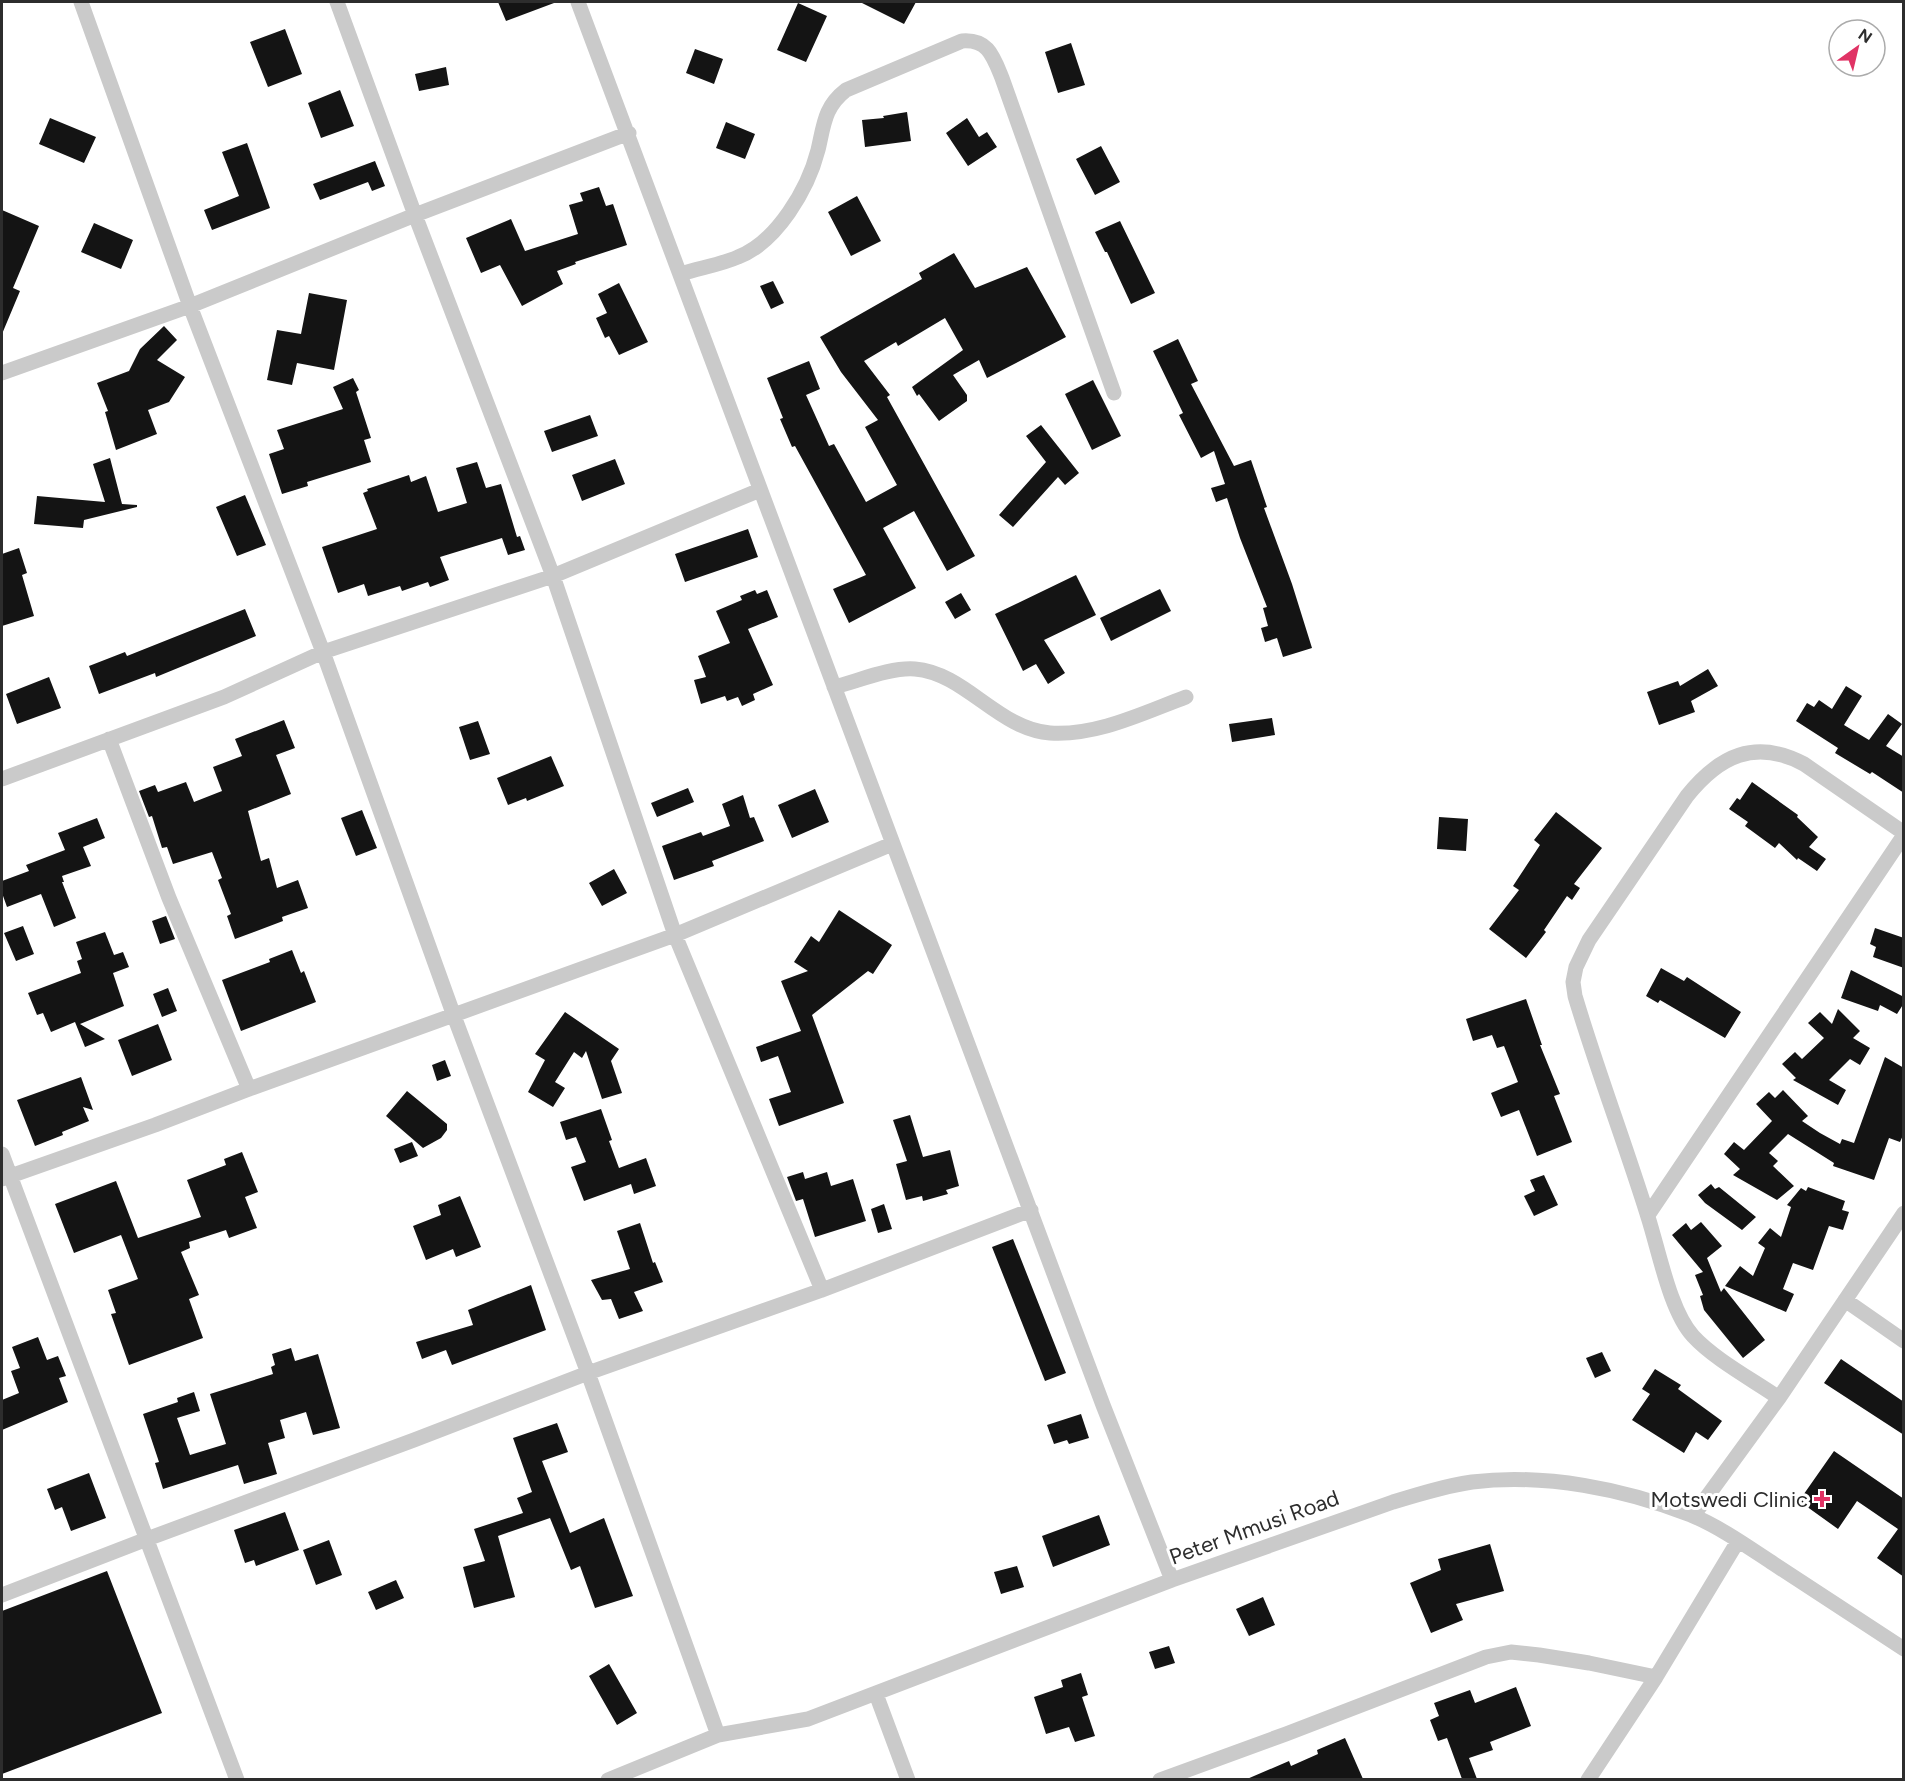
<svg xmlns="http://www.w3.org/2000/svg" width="1905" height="1781" viewBox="0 0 1905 1781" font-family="Figtree,sans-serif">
  <rect width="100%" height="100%" fill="#fff"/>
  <path fill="#141414" d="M498,2h56v1l-48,18z
    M860,2h56l-12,22z
    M798,3l29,13 -21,46 -29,-12z
    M285,29l17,45 -34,13 -18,-45z
    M1071,43l14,42 -27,8 -13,-41z
    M695,49l28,10 -9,25 -28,-11z
    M446,67l3,18 -30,6 -4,-17z
    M340,90l14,36 -33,12 -13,-35z
    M907,112l4,29 -46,6 -3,-27 22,-2 -1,-2z
    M50,118l46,19 -12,26 -45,-19z
    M967,118l12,19 8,-5 10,15 -29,19 -22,-33z
    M726,122l29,12 -10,25 -29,-11z
    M247,143l23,65 -58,22 -8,-20 35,-14 -17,-44z
    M1101,146l19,36 -25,13 -19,-36z
    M375,161l10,25 -13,5 -4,-9 -48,18 -7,-16z
    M599,187l7,19 7,-2 14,41 -52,17 1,2 -19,7 6,13 -41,22 -22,-41 -19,8 -15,-35 45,-19 14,32 53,-17 -9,-29 14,-4 -3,-8z
    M857,196l24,45 -30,15 -23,-44z
    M2,210l37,16 -26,62 7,3 -18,43z
    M1120,221l35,72 -24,11 -24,-52h-2l-10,-20z
    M94,223l39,17 -12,29 -40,-17z
    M954,253l21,35 52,-21 39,70 -79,41 -8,-18 -26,15 14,20v6l-28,20 -20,-27 -2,2 -5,-9 51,-37 -18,-32 -47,28 -2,-4 -32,19 26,34 -3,2 88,159 -28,15 -33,-60 -31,17 33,60 -67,35 -16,-34 33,-14 -71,-129 -3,1 -12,-28 3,-1 -16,-40 42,-17 11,28 -14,6 23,51 5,-2 32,58 31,-17 -32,-58 13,-7 -37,-48 -21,-35 102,-58 -3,-6z
    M773,281l11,22 -13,6 -11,-23z
    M619,283l29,59 -29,13 -10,-19 -4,2 -9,-20 11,-5 -9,-19z
    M309,293l38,7 -13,70 -37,-7 -5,22 -25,-5 10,-50 24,4z
    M164,326l13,14 -20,20 28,17 -16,25 -21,8 9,24 -41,16 -11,-38 3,-1 -11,-28 32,-12 11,-22z
    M1178,339l20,42 -7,3 43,82 17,-6 16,47 -3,1 28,76 20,64 -29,9 -6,-19 -12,4 -4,-14 7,-2 -5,-18 4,-1 -27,-69 -13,-40 -11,4 -5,-14 14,-4 -11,-33 -13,7 -22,-43 4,-2 -30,-62z
    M353,378l6,12 -3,2 15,46 -7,2 7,22 -64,20 1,4 -26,8 -13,-40 15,-5 -7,-19 66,-21 -10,-22z
    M1093,380l28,56 -29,14 -27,-56z
    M590,415l8,21 -46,16 -8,-21z
    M1041,425l38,48 -14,12 -7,-8 -45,50 -14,-12 47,-53 -20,-26z
    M110,458l12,46 15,1v2l-53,13 -1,8 -49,-4 3,-28 68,6 -12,-38z
    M615,459l10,25 -43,17 -10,-26z
    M477,462l9,26 15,-4 16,53 3,-1 5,14 -17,5 -6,-17 -62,19 9,23 -19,7 -2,-5 -26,9 -2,-5 -32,10 -4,-12 -26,9 -16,-46 55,-18 -14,-36 5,-2 -1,-2 42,-14 2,7 15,-6 12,36 29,-9 -11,-35z
    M245,495l21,50 -29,11 -21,-49z
    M748,529l10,28 -73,25 -10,-28z
    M19,548l8,25 -5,2 12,41 -32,10v-72z
    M1076,575l20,40 -52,25 21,33 -17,11 -12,-20 -13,7 -28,-57z
    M1160,589l11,22 -60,30 -11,-23z
    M755,590l2,4 10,-4 11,27 -30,12 25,56 -20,9 2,6 -13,6 -4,-9 -11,4 -2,-5 -24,8 -7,-24 12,-3 -8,-21 32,-13 -14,-32 26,-11 -2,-4z
    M961,593l10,17 -16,9 -10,-17z
    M245,609l11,27 -100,41 -1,-4 -56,21 -10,-28 36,-14 2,4z
    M1708,669l10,17 -27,15 4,11 -36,13 -12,-33 31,-11 2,5z
    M49,677l12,31 -44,16 -11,-30z
    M1846,686l16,10 -18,29 25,15 19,-26 14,10 -16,22 18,11v36l-32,-21 -2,2 -35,-21 3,-5 -42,-27 11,-18 7,4 5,-7 13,9z
    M1272,718l3,17 -43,7 -3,-18z
    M284,720l11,28 -19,7 15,39 -43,17 13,50 8,-3 8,30 21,-8 10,28 -26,9 1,4 -48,18 -8,-23 4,-2 -13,-34 4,-2 -10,-26 -39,12 -6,-17 -5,1 -10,-32 -3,1 -10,-26 16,-6 3,7 28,-10 8,20 28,-11 -9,-24 29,-11 -7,-17z
    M478,721l12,33 -20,6 -11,-33z
    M551,756l13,30 -37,15 -1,-3 -18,7 -11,-27z
    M1752,782l46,33 -1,2 21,20 -9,10 17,12 -9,12 -19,-13 -1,2 -18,-17 -4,5 -30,-22 3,-4 -19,-13 8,-11 3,2z
    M688,788l6,14 -37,15 -6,-14z
    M815,789l14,33 -37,16 -14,-33z
    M743,795l7,23 4,-1 10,24 -52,20 2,5 -40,14 -12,-34 39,-14 2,4 27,-10 -8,-22z
    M362,810l15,38 -21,8 -15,-38z
    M1556,812l46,36 -28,36 6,4 -8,12 -5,-4 -23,34 2,2 -20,26 -37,-29 30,-39 -6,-4 27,-41 -6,-5z
    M1439,817l29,2 -2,32 -29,-2z
    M97,818l8,20 -22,9 8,19 -29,10 2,6h-2l14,36 -22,9 -13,-33 -34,13 -5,-14v-12l27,-10 -3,-6 39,-15 -7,-17z
    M614,869l13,24 -25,13 -13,-23z
    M839,910l53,35 -19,29 -5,-3 -56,44 32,88 -65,23 -10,-27 22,-7 -13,-36 -17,6 -5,-15 45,-16 -20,-50 27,-10 -14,-9 17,-26 8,6z
    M166,916l9,23 -15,5 -8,-23z
    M23,926l11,28 -18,7 -12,-28z
    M1875,928l29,10v30l-31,-11 3,-10 -6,-3z
    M105,932l9,23 9,-3 6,15 -16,6 11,33 -44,18 25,15 -20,8 -10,-25 -24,10 -8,-19 -6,2 -9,-22 53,-20 -4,-12 5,-2 -6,-17z
    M292,950l9,23 3,-2 12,31 -75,29 -19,-51 48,-18 -1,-3z
    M1661,968l23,13 3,-4 54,35 -16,26 -65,-38 -2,3 -12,-7z
    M1851,970l53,27v6l-7,11 -17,-9 -2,6 -37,-13z
    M168,988l9,23 -15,6 -9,-23z
    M1526,999l16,46h-2l20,49 -6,2 18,46 -35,14 -18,-46 -18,7 -10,-24 27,-11 -14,-36 -7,2 -5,-13 -19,6 -7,-22z
    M1838,1009l22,22 -7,7 17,10 -10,17 -10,-6 -21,21 17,10 -8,15 -45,-25 3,-2 -14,-14 13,-12 7,7 22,-21 -16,-15 12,-11 12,12z
    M565,1012l54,37 -8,12 11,32 -20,6 -16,-48 -4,7 -8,-6 -19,30 10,6 -12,19 -25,-15 17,-32 -10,-6z
    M158,1024l14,36 -40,16 -14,-36z
    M1885,1057l19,11v65l-4,9 -11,-4 -15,42 -41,-14 1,-3 -46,-29 -19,19 9,8 -5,5 21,20 -17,14 -44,-25 7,-6 -16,-15 10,-12 10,8 28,-29 -16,-17 13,-12 6,6 8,-8 25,26 -6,5 18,12 20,11 2,-5 12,4z
    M445,1060l6,16 -14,5 -5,-16z
    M81,1077l12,33 -10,-3 6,14 -27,11 1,3 -28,11 -18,-46z
    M407,1091l40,33v6l-6,8 -18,10 -37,-32z
    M601,1109l11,31 -3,1 10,27 27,-10 10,28 -22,8 -3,-10 -47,17 -13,-34 15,-5 -10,-25 -10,3 -6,-18z
    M910,1115l13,42 27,-7 9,36 -13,4 2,4 -25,7 -1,-5 -16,4 -10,-36 11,-3 -14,-41z
    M412,1142l6,14 -18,7 -6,-14z
    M242,1152l16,40 -13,5 12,31 -28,10 -3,-8 -37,12 1,6 -9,4 18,43 -10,4 14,39 -74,27 -18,-51 5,-1 -8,-23 30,-11 -17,-44 -47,18 -19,-49 61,-23 22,57 63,-21 -14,-37 39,-15 -2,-6z
    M803,1172l2,7 22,-7 4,14 22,-7 13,42 -51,16 -12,-38 -7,2 -9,-24z
    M1544,1175l14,30 -24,11 -10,-20 11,-5 -5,-11z
    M1711,1184l4,5 4,-2 37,30 -14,13 -37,-27 -7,-8z
    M1808,1187l37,14 -3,9 7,2 -6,18 -14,-4 -16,44 -20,-7 -10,26 11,5 -8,18 -61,-26 15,-20 13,10 12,-28 -7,-5 12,-15 11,9 10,-30 -4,-2 14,-17 5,3z
    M460,1196l21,51 -25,10 -3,-8 -27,11 -13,-34 28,-11 -3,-10z
    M884,1204l8,25 -14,4 -7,-24z
    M1701,1222l21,24 -15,12 14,34 3,-4 41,52 -22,18 -39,-48 -4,-14 3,-1 -8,-20 8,-3 -31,-37 14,-12 5,7z
    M640,1223l13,40 2,-1 8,20 -29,10 9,19 -24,8 -8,-20 -9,1 -11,-20 39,-11 -13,-38z
    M1013,1239l53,134 -21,8 -53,-134z
    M531,1285l15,45 -94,35 -6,-15 -24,9 -6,-17 57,-17 -5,-15z
    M38,1337l9,23 11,-4 8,20 -7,2 9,24 -66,28v-30l17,-7 -8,-22 9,-3 -8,-21z
    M291,1348l4,13 23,-7 22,74 -27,7 -7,-23 -26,8 5,18 -17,5 9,31 -33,10 -6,-19 -75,24 -8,-26 4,-1 -16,-48 35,-12 -1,-4 17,-6 6,19 -23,7 13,37 36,-11 -16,-50 63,-20 -2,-7 4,-2 -3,-11z
    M1602,1352l9,19 -16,7 -9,-20z
    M1841,1359l63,43v33l-80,-52z
    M1655,1369l26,16 -3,4 44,32 -14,19 -12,-8 -12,21 -52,-33 18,-26 -8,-5z
    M1081,1414l8,24 -20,6 -2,-4 -13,4 -7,-19z
    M557,1423l11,29 -26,9 28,72 34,-15 29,78 -38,12 -15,-42 -9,4 -21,-52 -52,18 17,61 -41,11 -11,-41 22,-6 -11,-32 49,-16 -6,-15 15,-6 -19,-54z
    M1834,1451l70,48v78l-27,-19 21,-29 -41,-28 -19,28 -39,-28z
    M89,1473l17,45 -35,13 -9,-24 -7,3 -8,-21z
    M285,1512l14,38 -43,16 -2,-6 -9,3 -11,-33z
    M1099,1515l11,30 -57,22 -11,-31z
    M329,1540l13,35 -26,10 -13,-35z
    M1490,1544l14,47 -48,13 7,16 -32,13 -21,-50 31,-13 -3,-11z
    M1017,1566l7,21 -23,7 -7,-22z
    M107,1571l55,142 -160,61v-163z
    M396,1580l8,18 -28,12 -8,-18z
    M1263,1597l12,28 -26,11 -13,-27z
    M1169,1646l6,17 -20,6 -6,-17z
    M609,1664l28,49 -20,12 -28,-49z
    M1081,1673l7,22 -6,2 13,39 -20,6 -6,-15 -23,7 -12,-37 29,-10 -2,-7z
    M1516,1687l15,39 -41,16 3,8 -24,8 8,21h-15l-15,-41 -9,3 -8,-21 9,-4 -5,-13 36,-13 5,13z
    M1345,1738l18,41h-116l42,-18 2,5 27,-12 -1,-4z"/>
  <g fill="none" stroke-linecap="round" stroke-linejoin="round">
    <path stroke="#cacaca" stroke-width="15" d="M81,2l109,304 133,346 131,364 134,357 130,362
      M337,2l78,213 138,361 122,359 147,355
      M578,2l525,1403 69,175
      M681,274c18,-6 39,-9 57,-17 39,-15 70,-68 80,-107 6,-25 6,-43 28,-60l116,-49c26,-2 31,15 40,37l112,315
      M2,373l188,-67 225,-91 214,-82
      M834,687c24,-6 57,-20 81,-18 50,4 83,60 135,64 47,3 93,-20 136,-36
      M109,739l60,159 80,191
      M2,779l222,-82 99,-45 230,-76 207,-86
      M2,1154l235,626
      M2,1179l153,-54 94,-36 426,-154 217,-91
      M1648,1215l256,-380
      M1845,1300l59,41
      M1779,1398c-26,-18 -65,-39 -86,-62 -23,-25 -34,-85 -45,-119 -23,-74 -51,-147 -73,-221l-2,-14 3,-15 13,-27 98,-144c32,-40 68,-58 117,-32l100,69
      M1693,1516l86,-118 125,-185
      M2,1595l145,-56 267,-99 174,-67 234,-83 209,-80
      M876,1694l32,86
      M608,1780l110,-45 90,-16 364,-139 221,-78c26,-8 52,-16 79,-20 73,-9 152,7 219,33 29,12 57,32 83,49 43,28 86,56 130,85
      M1160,1780l126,-46 200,-77 25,-5 28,3 50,8 67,14
      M1588,1780l68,-103 82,-136"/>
  </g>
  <path fill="#e03365" stroke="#fff" stroke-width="2" d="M1819 1490h6v6h6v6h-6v6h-6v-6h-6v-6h6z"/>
  <g text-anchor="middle" stroke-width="6" stroke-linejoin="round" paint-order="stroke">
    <g font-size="22" fill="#2d2d2d" stroke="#fff" text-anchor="end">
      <text x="1808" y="1507">Motswedi Clinic</text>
    </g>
    <g font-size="22" fill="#2d2d2d" stroke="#fff">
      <text transform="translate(1254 1527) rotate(-20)" y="8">Peter Mmusi Road</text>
    </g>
  </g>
  <rect width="1905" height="1781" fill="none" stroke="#2d2d2d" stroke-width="6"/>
  <g transform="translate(1857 48) rotate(34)"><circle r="28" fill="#ffffff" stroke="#ababab" stroke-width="1.5"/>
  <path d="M0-4.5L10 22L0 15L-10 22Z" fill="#e03365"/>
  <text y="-9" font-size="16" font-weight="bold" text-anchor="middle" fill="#2d2d2d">N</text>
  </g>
</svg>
